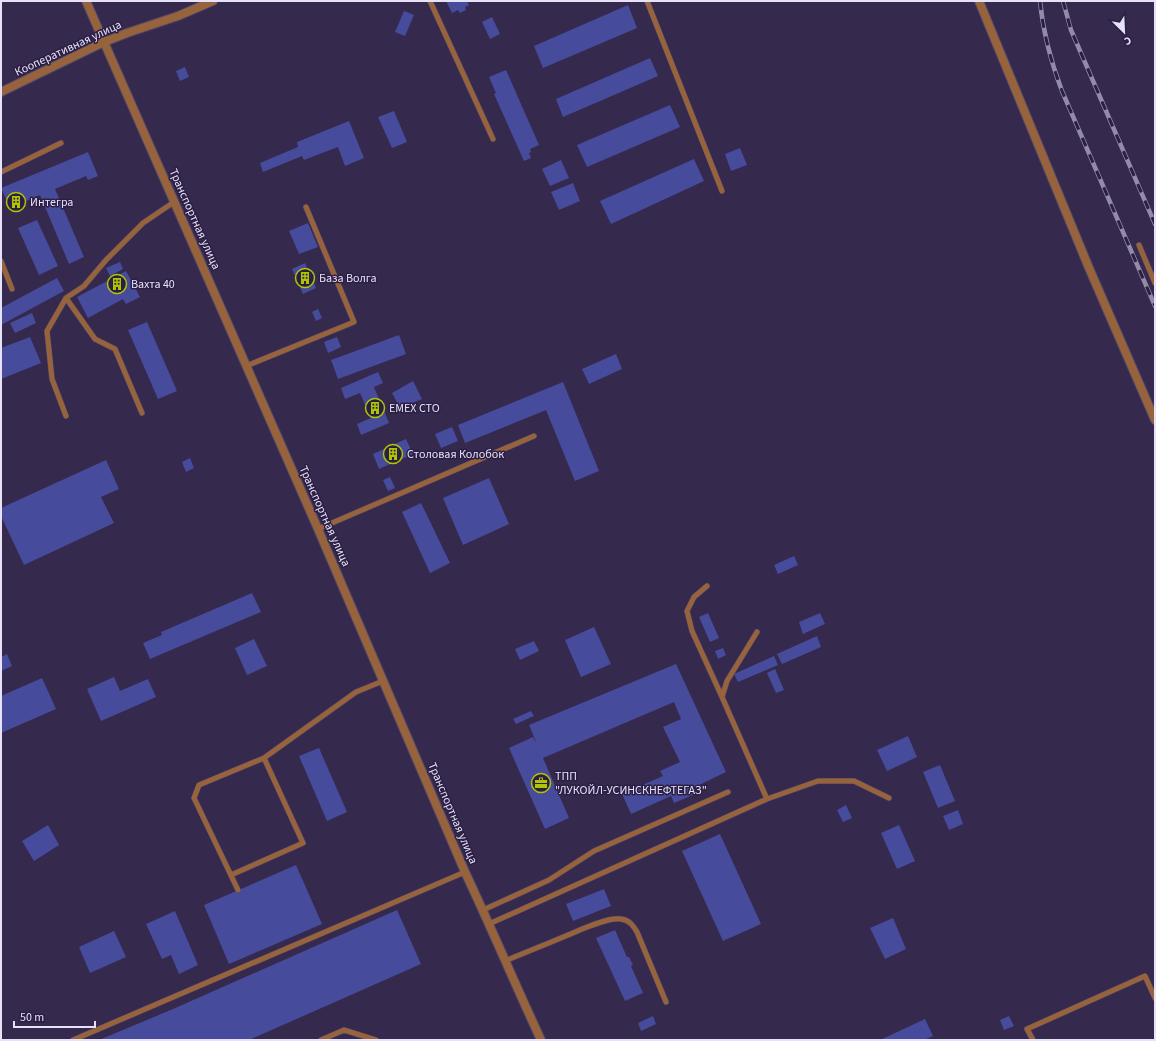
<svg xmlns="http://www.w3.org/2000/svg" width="1156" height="1041" viewBox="0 0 1156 1041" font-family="'Source Sans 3',sans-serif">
  <rect width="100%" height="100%" fill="#35294e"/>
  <path fill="#464b9c" d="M446,1h21l2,4 -4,2 1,3 -6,3 -2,-3 -6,3z
    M628,5l9,23 -94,40 -9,-22z
    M404,11l10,4 -9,21 -10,-4z
    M492,17l8,17 -10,5 -8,-17z
    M650,58l8,18 -95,41 -7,-18z
    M185,67l4,10 -9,4 -4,-10z
    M506,70l33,75 -9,4 1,3 -2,1 2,5 -7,3 -30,-67 2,-1 -7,-16z
    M670,105l10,22 -93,40 -10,-22z
    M394,111l13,31 -15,6 -14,-31z
    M349,121l15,37 -19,8 -7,-19 -34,13 -2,-4 -39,16 -3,-9 38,-16 -1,-5z
    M740,148l7,17 -16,6 -6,-17z
    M88,152l10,24 -10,4 -2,-4 -31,13 29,68 -15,7 -29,-69 -30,13 -9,-20z
    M694,159l10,22 -93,43 -11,-23z
    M561,160l8,18 -19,8 -8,-17z
    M573,183l7,18 -21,9 -8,-18z
    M37,220l21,46 -19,9 -21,-47z
    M308,223l10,24 -19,7 -10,-23z
    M120,262l3,7 -13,7 -4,-8z
    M305,263l4,11 4,-2 2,6 -3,1 4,9 -13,6 -11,-25z
    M126,271l14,26 -14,7 -3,-5 -35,19 -11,-21z
    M57,278l7,13 -63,34v-17z
    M318,309l4,9 -6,3 -4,-9z
    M32,313l4,10 -21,10 -5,-10z
    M147,322l30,69 -19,8 -30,-69z
    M399,335l7,19 -68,25 -7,-19z
    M30,337l11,26 -40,16v-31z
    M337,337l4,10 -13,6 -4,-11z
    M616,354l6,15 -33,15 -7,-15z
    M378,372l5,11 -9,4 15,36 -28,12 -4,-11 14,-6 -11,-25 -15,6 -4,-11z
    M413,381l9,18 -22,9 -8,-15z
    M563,382l36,89 -24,10 -29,-71 -81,33 -7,-18z
    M452,427l6,14 -17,7 -6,-14z
    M406,439l7,15 -34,15 -6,-15z
    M190,458l4,10 -8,4 -4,-10z
    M106,460l13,29 -18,8 13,26 -90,42 -23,-49v-8z
    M390,477l5,11 -7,3 -5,-11z
    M489,478l20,46 -46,21 -20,-47z
    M421,503l29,60 -20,10 -28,-61z
    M794,556l4,9 -20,9 -4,-9z
    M252,593l9,19 -111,47 -7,-16 19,-8 -1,-3z
    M708,613l11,25 -9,4 -11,-25z
    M820,613l5,11 -22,10 -4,-12z
    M594,627l17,37 -30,13 -16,-37z
    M817,636l4,11 -39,17 -5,-10z
    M254,639l13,27 -20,9 -12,-27z
    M534,641l5,10 -19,9 -5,-11z
    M723,648l3,7 -8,4 -3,-8z
    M7,654l5,12 -11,5v-14z
    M774,656l4,9 -40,17 -4,-8z
    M676,664l50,108 -33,16 2,6 -21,9 -3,-7 -40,18 -9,-20 41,-18 -3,-5 20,-9 -17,-35 18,-8 -7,-17 -131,56 26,60 -24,11 -36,-81 24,-11 4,7 -8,-19z
    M775,669l9,21 -8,3 -9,-20z
    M114,677l6,14 28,-12 8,18 -55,24 -14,-32z
    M42,678l14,31 -55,24v-37z
    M531,711l3,5 -18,8 -3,-5z
    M908,736l9,21 -30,14 -10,-21z
    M319,748l28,64 -20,9 -28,-65z
    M940,765l15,36 -17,7 -15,-36z
    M846,805l6,13 -9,4 -6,-12z
    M958,810l5,14 -14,6 -6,-14z
    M48,825l11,20 -25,16 -12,-20z
    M899,825l16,36 -18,8 -16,-36z
    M720,834l41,90 -38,17 -41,-90z
    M296,865l26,59 -93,40 -25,-59z
    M604,889l7,17 -38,15 -7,-17z
    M397,910l24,54 -172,76h-150l74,-31z
    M175,911l23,54 -19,9 -8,-19 -9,4 -16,-35z
    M893,918l13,31 -21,10 -15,-31z
    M615,930l12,27h2l4,8 -2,1 12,27 -18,8 -29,-63z
    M114,931l12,26 -36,16 -11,-26z
    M653,1016l3,8 -15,7 -3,-8z
    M1009,1016l5,10 -10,4 -4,-10z
    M925,1019l8,17 -9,4h-44z"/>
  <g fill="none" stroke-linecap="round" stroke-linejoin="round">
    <defs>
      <path id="service" d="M430,1l63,138
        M647,1l75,190
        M1,172l60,-29
        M1139,245l16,38
        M1,261l11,28
        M66,298l29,41 20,10 27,64
        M246,366l108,-44 -48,-115
        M66,416l-14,-37 -5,-48 19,-33 18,-12 22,-26 37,-37 31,-21
        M318,529l216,-93
        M707,586l-13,11 -7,14 5,20 30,66
        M757,632l-30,49 -5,16 45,102
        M231,875l72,-32 -39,-85
        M238,890l-44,-92 5,-13 65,-27 92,-66 27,-11
        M483,910l66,-30 45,-29 134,-59
        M489,924l278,-125 51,-18h36l35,17
        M505,961c21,-9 42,-17 63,-26 12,-5 40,-18 53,-16 8,1 12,6 16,13l29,70
        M73,1040l392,-168
        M321,1040l23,-10 32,10
        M1033,1040l-6,-11 118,-53 10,22"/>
      <path id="minor" d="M979,1l110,267 66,152"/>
      <path id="tertiary" d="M86,1l232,528 147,343c26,55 50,112 76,168
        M1,92l103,-50 23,-9 51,-17 35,-15"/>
    </defs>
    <use href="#service" stroke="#514669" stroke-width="6"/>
    <use href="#minor" stroke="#514669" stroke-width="10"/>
    <use href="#tertiary" stroke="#514669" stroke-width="10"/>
    <use href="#service" stroke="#96633c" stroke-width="5"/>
    <use href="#minor" stroke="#96633c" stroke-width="8"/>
    <use href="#tertiary" stroke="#96633c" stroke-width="8"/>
    <defs>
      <path id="rail" d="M1040,1c3,31 11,61 22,90l93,215
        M1063,1l8,29 84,194"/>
    </defs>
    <use href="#rail" stroke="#948ba9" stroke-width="4.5"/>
    <use href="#rail" stroke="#2b1f43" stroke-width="3" stroke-dasharray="9" stroke-linecap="butt"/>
  </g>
  <defs>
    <symbol id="building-ring" viewBox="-11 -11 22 22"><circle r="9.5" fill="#2b1f43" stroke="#afc504" stroke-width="1.5"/><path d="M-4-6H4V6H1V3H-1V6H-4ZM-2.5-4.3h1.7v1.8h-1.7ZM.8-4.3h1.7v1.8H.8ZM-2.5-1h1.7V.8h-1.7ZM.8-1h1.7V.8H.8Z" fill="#afc504"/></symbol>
    <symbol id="office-ring" viewBox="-11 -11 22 22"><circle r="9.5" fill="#2b1f43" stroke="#afc504" stroke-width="1.5"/><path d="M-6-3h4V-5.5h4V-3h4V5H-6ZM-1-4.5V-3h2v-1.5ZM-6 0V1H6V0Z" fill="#afc504"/></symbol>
  </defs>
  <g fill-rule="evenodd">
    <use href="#building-ring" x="5" y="191" width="22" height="22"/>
    <use href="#building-ring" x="294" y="267" width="22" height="22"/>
    <use href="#building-ring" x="106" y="273" width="22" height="22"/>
    <use href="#building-ring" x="364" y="397" width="22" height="22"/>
    <use href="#building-ring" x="382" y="443" width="22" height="22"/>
    <use href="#office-ring" x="530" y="772" width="22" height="22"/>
  </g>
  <g text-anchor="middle" stroke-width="3" stroke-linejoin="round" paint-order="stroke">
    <g font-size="12" fill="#e7e1f9" stroke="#2b1f43">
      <text transform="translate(68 48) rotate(-25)" y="4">Кооперативная улица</text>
      <text transform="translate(195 219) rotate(66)" y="4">Транспортная улица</text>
      <text transform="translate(325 516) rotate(66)" y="4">Транспортная улица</text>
      <text transform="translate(453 813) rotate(67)" y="4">Транспортная улица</text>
    </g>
    <g font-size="12" fill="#e7e1f9" stroke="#2b1f43" text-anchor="start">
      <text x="30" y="206">Интегра</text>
      <text x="319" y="282">База Волга</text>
      <text x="131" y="288">Вахта 40</text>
      <text x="389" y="412">EMEX СТО</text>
      <text x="407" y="458">Столовая Колобок</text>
      <text x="555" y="780">ТПП<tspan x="555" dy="14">"ЛУКОЙЛ-УСИНСКНЕФТЕГАЗ"</tspan></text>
    </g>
  </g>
  <rect width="1156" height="1041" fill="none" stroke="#e7e1f9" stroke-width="4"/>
  <g transform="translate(1124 32) rotate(156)" stroke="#2b1f43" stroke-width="3" paint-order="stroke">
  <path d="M0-3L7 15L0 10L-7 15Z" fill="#e7e1f9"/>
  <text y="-6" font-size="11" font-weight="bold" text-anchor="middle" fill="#e7e1f9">С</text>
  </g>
  <path d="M14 1021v6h81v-6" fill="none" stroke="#e7e1f9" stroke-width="2"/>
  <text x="20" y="1021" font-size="12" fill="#e7e1f9" stroke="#2b1f43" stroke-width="3" paint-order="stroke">50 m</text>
</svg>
